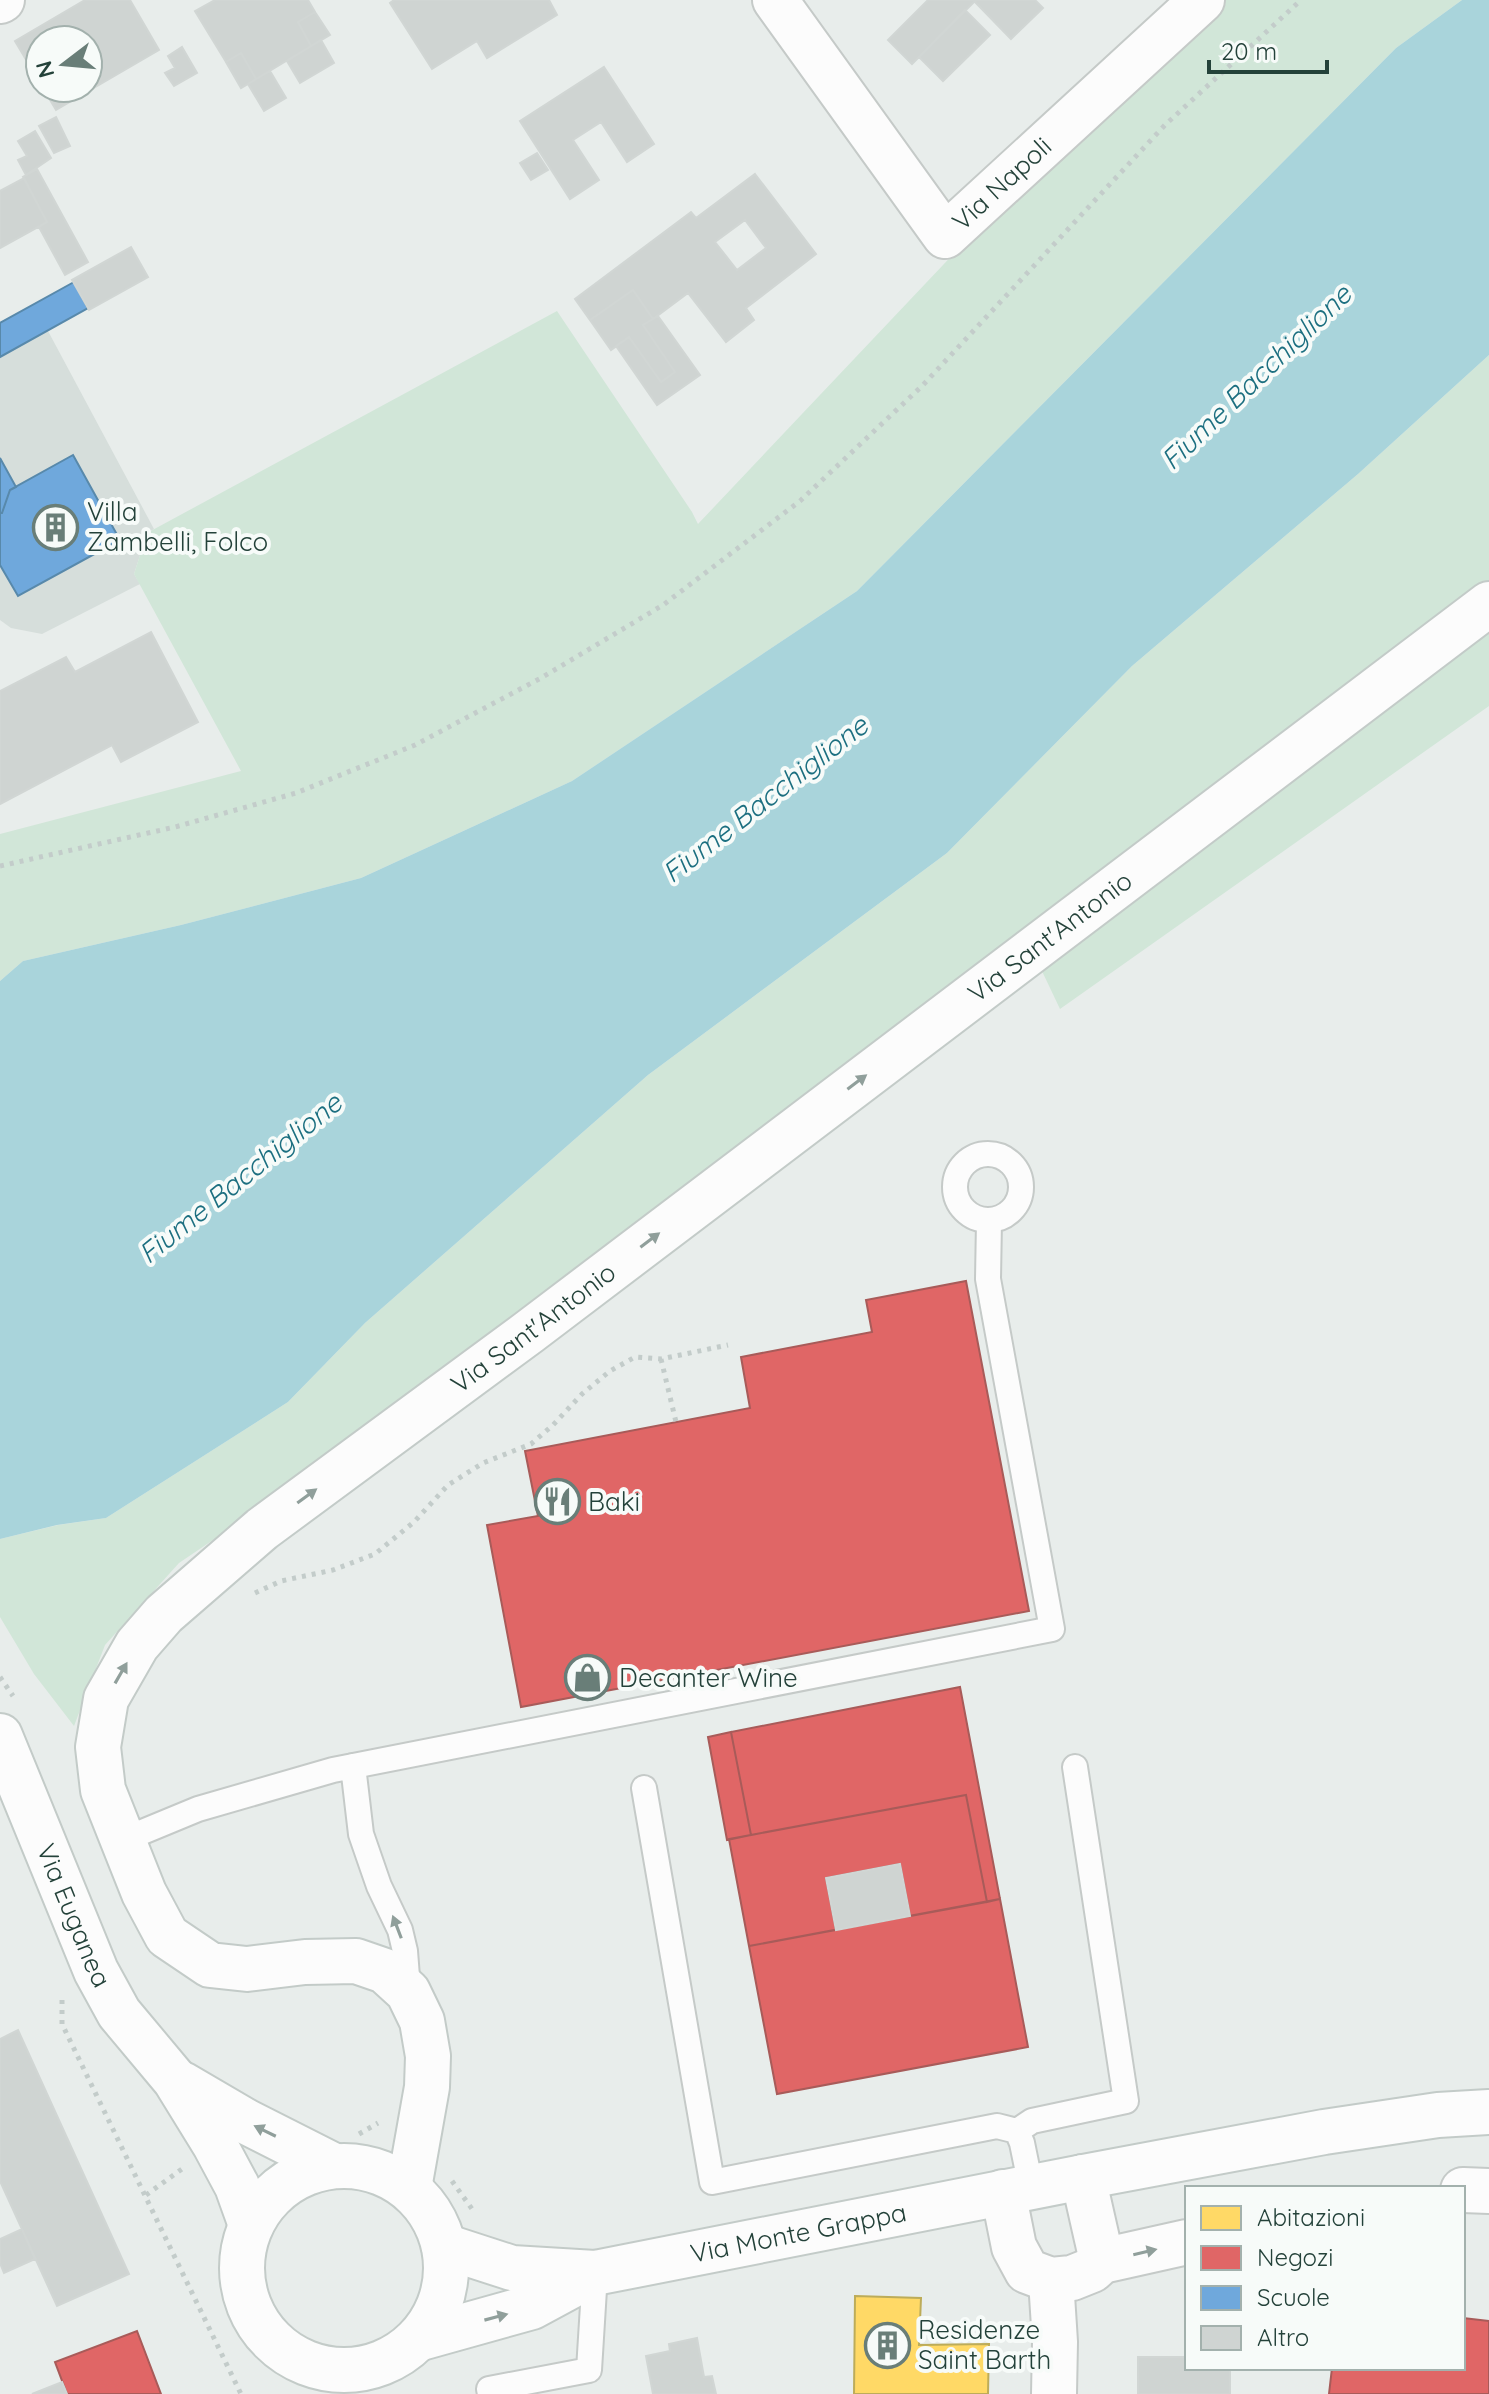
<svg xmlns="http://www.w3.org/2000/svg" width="1489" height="2394" viewBox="0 0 1489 2394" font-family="Quicksand,sans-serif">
  <rect width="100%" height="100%" fill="#e8edeb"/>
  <path fill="#d6dedb" d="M48,331l106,198 -7,4 -13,41 6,10 -98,50 -31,-6 -11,-8v-263z"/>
  <path fill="#d1e6d8" d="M1224,0h238l-66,48 -539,543 -285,190 -211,97 -180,47 -158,36 -23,20v-147l241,-63 -107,-197 13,-41 410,-222 135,201 6,12 263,-278z
    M1489,355v351l-429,303 -29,-61 -506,381 -346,234 -74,82 -31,81 -40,-52 -34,-57v-78l58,-14 48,-7 182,-116 77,-79 283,-248 299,-222 185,-187 226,-192z"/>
  <path fill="#a9d4db" d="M1462,0h27v355l-131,119 -226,192 -185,187 -299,222 -283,248 -77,79 -182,116 -49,7 -57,14v-558l23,-20 158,-36 180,-47 211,-97 285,-190 539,-543z"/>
  <path fill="#ffd966" stroke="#bdac59" stroke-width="2" d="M855,2296l66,2 -2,47 70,-1 -1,50h-134z"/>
  <path fill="#e06666" stroke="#a85b59" stroke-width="2" d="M966,1281l63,330 -508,96 -34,-182 51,-9 -13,-65 225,-43 -9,-51 131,-25 -6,-32z
    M960,1687l40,212 -13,3 -21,-107 -215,40 -20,-103z
    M731,1732l20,103 -24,5 -19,-103z
    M966,1795l21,107 -77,14 -10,-52 -74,14 10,52 -87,16 -20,-107z
    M1000,1899l28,148 -251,47 -28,-148z
    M1463,2318l26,3v73h-160l3,-26h131z
    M137,2331l24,63h-94l-12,-32z"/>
  <path fill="#6fa8dc" stroke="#5889ab" stroke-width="2" d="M74,282l14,26 -88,49v-34z
    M73,455l47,85 -102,56 -18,-31v-52h2l8,-23z
    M0,458l16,29 -6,3 -8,23h-2z"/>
  <path fill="#cfd4d2" stroke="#d1d6d4" stroke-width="2" fill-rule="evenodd" d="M85,0h45l29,50 -103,60 -13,-22h45v-48h-48v43l-25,-42z
    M215,0h93l7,12 -17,10 13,24 -55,33 -15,-26 -15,9 -31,-51z
    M394,0h155l8,15 -70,43 -10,-17 -45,28 -42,-66z
    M928,0h48l-64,64 -24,-24z
    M976,0h59l8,8 -32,31 -36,-37z
    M965,10l25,25 -47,46 -24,-24z
    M315,12l15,23 -19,11 -13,-24z
    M321,40l13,23 -34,20 -13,-22z
    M182,47l15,26 -23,13 -9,-13 10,-5 -7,-12z
    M241,53l15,26 -15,9 -15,-26z
    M604,67l50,77 -27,18 -26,-40 -28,18 26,40 -29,19 -50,-78z
    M270,71l16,27 -22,13 -16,-27z
    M56,117l14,29 -16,7 -15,-27z
    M35,131l16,27 -25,17 -8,-15 9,-4 -9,-15z
    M537,153l11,17 -17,10 -11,-17z
    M37,169l51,93 -23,13 -26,-48 8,-5 -24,-45z
    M755,174l61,80 -70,54 8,12 -28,22 -38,-49 -35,26 -20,-29 -43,30 -15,-21 116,-87 5,6zM745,220l21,28 -29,22 -22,-28z
    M24,178l23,44 -47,26v-57z
    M131,247l17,30 -59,33 -17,-30z
    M633,290l20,29 -10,6 32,47 -14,10 -32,-45 -18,13 -21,-30z
    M658,316l42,59 -43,30 -41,-59 13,-9 32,45 14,-10 -32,-47z
    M151,632l47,90 -77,40 -9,-17 -112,59v-113l66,-34 9,15z
    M900,1864l10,52 -74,14 -10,-52z
    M18,2030l111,244 -72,32 -57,-125v-142z
    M22,2229l13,30 -31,14 -4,-10v-24z
    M697,2338l7,39 8,-1 4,18h-63l-7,-38 24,-5 -1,-7z
    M1138,2357h49v11h43v26h-92z
    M62,2382l5,12h-35z"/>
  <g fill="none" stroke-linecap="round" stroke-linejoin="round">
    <defs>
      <path id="lane" d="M955 1187a33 33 0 1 1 66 0a33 33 0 1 1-66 0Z
        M353,1766l8,68 18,52 21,44 5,21 3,39
        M644,1788l68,394 285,-56 20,5 5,12 9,44
        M123,1840l75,-31 135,-39 719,-141 -64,-350 1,-58
        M1017,2131l15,-10 94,-20 -51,-334
        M490,2394l-1,-5 100,-19 6,-97"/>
      <g id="street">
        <path id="s1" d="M775,0l170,236 257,-236"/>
        <path d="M0,1l2,-1"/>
        <path d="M1083,2177l19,84"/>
        <path d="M1463,2190l26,1"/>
        <path d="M1003,2192l11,55 13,24 24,9 21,-2 20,-8 10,-9 85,-19"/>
        <path d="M1051,2280l4,62 -1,52"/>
      </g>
      <g id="secondary">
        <path id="s2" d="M0,1736l96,235 23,42 56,67 40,65 22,41 14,39"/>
        <path d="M182,2084l65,38 87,44"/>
        <circle cx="344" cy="2268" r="102"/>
        <path id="s3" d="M409,2188l18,-101 1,-31 -6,-35 -14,-29 -23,-21 -29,-10 -51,1 -58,7 -37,-4 -43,-29 -23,-43 -41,-103 -5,-43 8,-48 31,-54 27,-31 98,-85 267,-197 960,-728"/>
        <path id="s4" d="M444,2246l68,22 83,5 488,-96 241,-45 114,-17 51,-3"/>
        <path d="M421,2338l111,-31 63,-34"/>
      </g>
    </defs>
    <use href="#lane" stroke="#c5cac8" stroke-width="28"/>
    <use href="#street" stroke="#c5cac8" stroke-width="48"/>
    <use href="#secondary" stroke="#c3cbc8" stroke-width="48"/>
    <path stroke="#c3ccca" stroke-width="5" stroke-dasharray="4 6" stroke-linecap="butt" d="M0,866l175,-39 121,-34 119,-48 126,-67 122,-73 137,-104 123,-116 242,-260 136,-125
      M661,1359l15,63
      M255,1593l26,-12 52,-11 42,-16 39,-32 34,-37 35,-22 48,-19 22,-19 29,-31 28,-23 25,-14 26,2 67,-14
      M0,1677l13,19
      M62,2000v24l179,370
      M359,2134l19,-11
      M452,2181l20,28
      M146,2195l36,-26"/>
    <use href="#lane" stroke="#fcfcfc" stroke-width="24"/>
    <use href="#street" stroke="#fcfcfc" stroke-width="44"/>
    <use href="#secondary" stroke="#fcfcfc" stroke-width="44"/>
  </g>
  <defs><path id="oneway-solid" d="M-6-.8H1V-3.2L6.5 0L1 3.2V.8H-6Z" transform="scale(2)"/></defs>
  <g fill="#909f9b">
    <use href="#oneway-solid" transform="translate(857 1082) rotate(-37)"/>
    <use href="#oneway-solid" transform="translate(650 1240) rotate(-37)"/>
    <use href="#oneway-solid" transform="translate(307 1496) rotate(-36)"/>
    <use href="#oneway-solid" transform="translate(121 1673) rotate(-60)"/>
    <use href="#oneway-solid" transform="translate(397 1927) rotate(-111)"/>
    <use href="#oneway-solid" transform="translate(265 2131) rotate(-154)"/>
    <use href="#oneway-solid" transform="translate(1145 2252) rotate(-13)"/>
    <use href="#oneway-solid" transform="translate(496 2317) rotate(-15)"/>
  </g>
  <defs>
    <symbol id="building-ring" viewBox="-11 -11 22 22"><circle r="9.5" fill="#f7fbf9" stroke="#697e78" stroke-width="1.5"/><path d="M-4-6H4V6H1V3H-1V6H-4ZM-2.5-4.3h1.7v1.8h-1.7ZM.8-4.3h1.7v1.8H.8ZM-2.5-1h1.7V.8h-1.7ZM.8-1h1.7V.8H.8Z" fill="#697e78"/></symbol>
    <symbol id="restaurant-ring" viewBox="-11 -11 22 22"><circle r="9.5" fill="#f7fbf9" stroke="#697e78" stroke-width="1.5"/><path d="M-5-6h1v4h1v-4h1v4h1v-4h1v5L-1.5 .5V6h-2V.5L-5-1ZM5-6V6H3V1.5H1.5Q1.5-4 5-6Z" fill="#697e78"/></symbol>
    <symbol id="shop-ring" viewBox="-11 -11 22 22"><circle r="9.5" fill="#f7fbf9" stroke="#697e78" stroke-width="1.5"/><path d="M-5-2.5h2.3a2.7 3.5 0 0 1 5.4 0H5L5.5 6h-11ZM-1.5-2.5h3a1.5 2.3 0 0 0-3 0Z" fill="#697e78"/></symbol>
  </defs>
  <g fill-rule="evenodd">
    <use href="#building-ring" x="30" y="502" width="51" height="51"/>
    <use href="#restaurant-ring" x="532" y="1476" width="51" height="51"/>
    <use href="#shop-ring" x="562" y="1652" width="51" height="51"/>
    <use href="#building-ring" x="862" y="2320" width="51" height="51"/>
  </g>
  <g text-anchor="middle" stroke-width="8" stroke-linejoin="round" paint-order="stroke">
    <g font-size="26" fill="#24423a" stroke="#f7fbf9">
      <text dy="9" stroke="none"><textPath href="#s1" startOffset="368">Via Napoli</textPath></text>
      <text dy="9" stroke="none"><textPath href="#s3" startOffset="1932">Via Sant'Antonio</textPath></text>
      <text dy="9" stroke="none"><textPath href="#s3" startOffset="1284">Via Sant'Antonio</textPath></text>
      <text dy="9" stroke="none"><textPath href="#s2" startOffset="194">Via Euganea</textPath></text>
      <text dy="9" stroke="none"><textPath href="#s4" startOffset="362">Via Monte Grappa</textPath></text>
    </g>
    <g font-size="26" fill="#24423a" stroke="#f7fbf9" text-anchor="start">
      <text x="87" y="521">Villa<tspan x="87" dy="30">Zambelli, Folco</tspan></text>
      <text x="588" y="1511">Baki</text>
      <text x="619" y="1687">Decanter Wine</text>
      <text x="918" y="2339">Residenze<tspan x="918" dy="30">Saint Barth</tspan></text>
    </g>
    <g font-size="28" font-style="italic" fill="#1c6f80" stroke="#f7fbf9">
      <text transform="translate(1256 377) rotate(-44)" y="10">Fiume Bacchiglione</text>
      <text transform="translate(765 799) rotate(-38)" y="10">Fiume Bacchiglione</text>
      <text transform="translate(240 1178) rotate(-39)" y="10">Fiume Bacchiglione</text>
    </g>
  </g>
  <rect x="1185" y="2186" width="280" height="184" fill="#f7fbf9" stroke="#a3b1ad" stroke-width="2"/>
  <rect x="1201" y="2206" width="40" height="24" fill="#ffd966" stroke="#a3b1ad" stroke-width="2"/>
  <text x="1257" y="2226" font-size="24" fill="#24423a">Abitazioni</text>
  <rect x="1201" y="2246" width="40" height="24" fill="#e06666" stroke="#a3b1ad" stroke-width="2"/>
  <text x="1257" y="2266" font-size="24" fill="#24423a">Negozi</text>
  <rect x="1201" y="2286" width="40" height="24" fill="#6fa8dc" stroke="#a3b1ad" stroke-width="2"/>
  <text x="1257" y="2306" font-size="24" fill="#24423a">Scuole</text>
  <rect x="1201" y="2326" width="40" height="24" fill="#cfd4d2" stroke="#a3b1ad" stroke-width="2"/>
  <text x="1257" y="2346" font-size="24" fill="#24423a">Altro</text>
  <g transform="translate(64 64) rotate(254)"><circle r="38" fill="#f7fbf9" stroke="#a3b1ad" stroke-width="2"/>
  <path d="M0-6L14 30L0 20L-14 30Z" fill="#697e78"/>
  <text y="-12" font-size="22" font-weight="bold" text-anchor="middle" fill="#24423a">N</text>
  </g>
  <path d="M1209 60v12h118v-12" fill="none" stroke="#24423a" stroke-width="4"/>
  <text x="1221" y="60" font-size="24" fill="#24423a" stroke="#f7fbf9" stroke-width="6" paint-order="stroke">20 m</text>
</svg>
